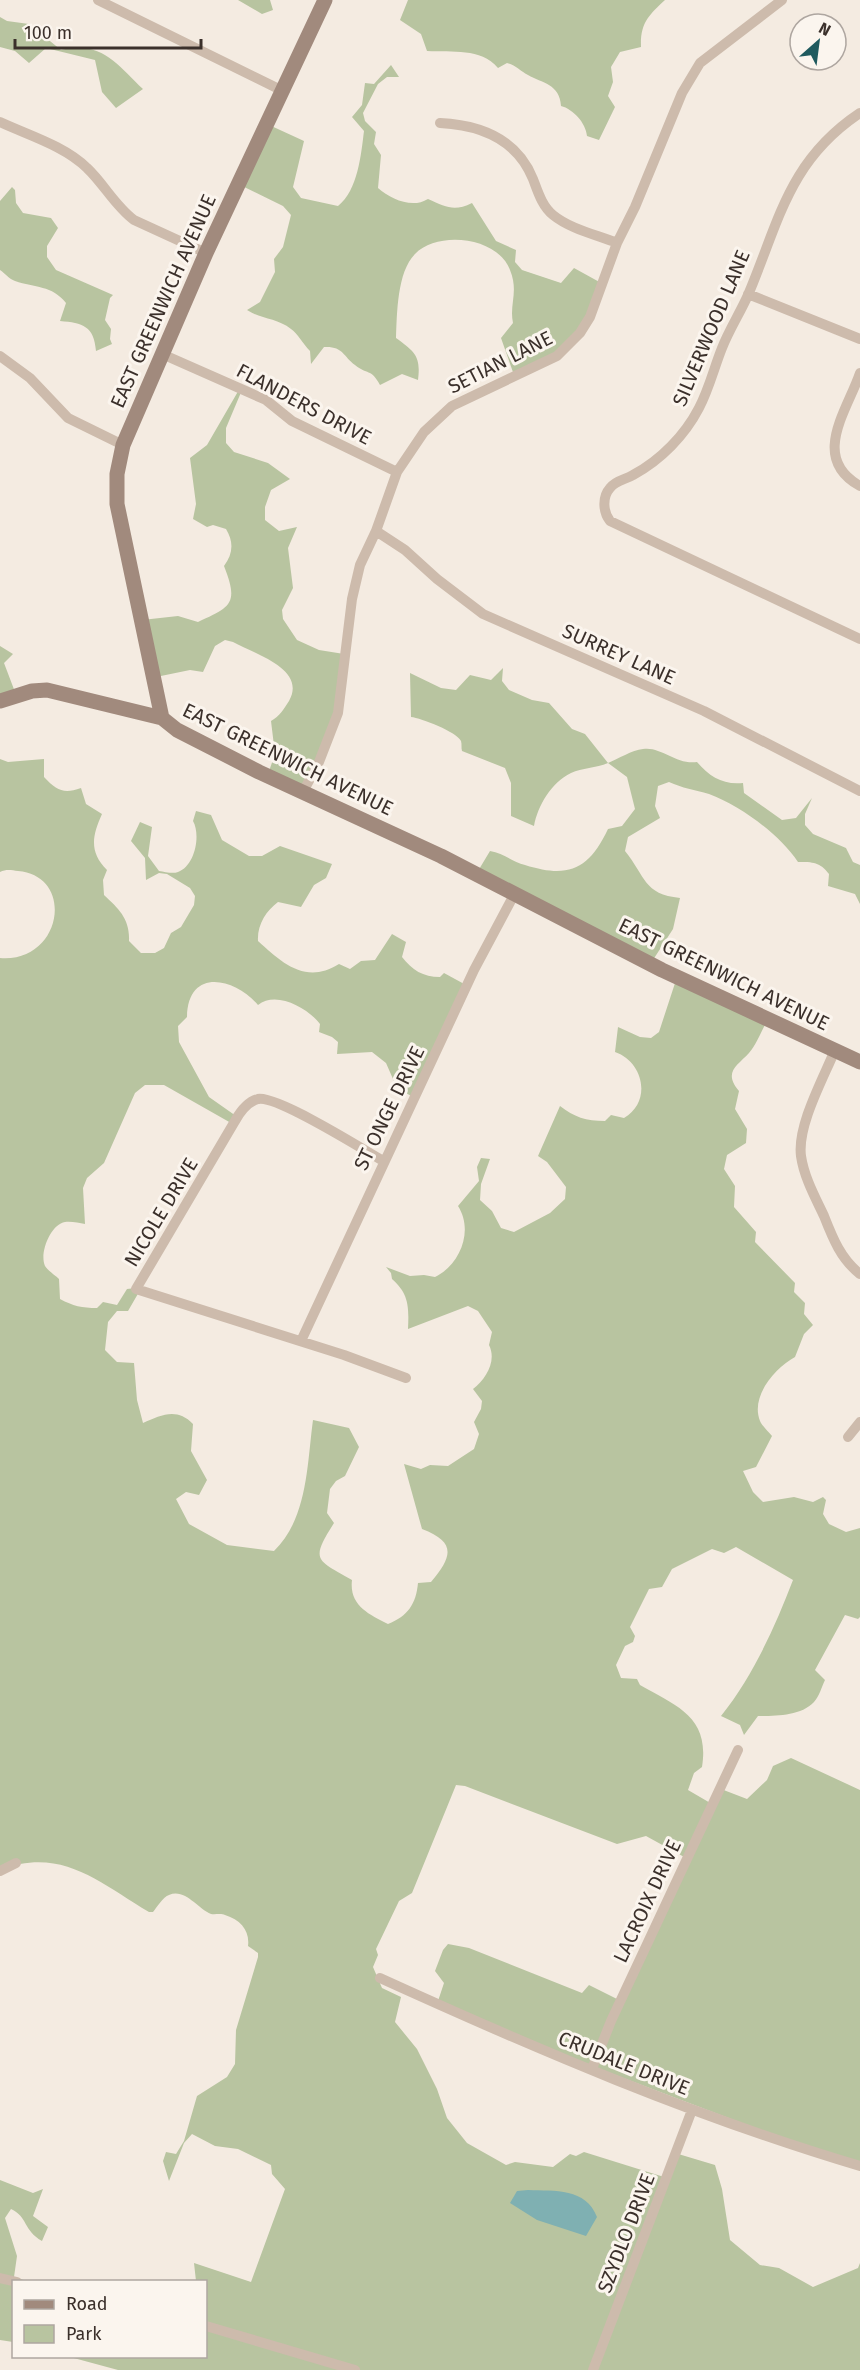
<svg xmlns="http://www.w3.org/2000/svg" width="860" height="2370" viewBox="0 0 860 2370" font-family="'Fira Sans',sans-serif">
  <rect width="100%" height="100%" fill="#f4ebe1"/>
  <path fill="#b8c4a0" d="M238,0h32l3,10 -11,4z
    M408,0h257c-16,15 -25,23 -24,47l-21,5 -9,15 2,15 -5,14 7,11 -16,33 -12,-4c-1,-13 -14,-27 -26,-30 -1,-22 -19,-23 -33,-31 -8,-4 -12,-10 -21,-12l-9,5c-18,-21 -45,-15 -71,-17l-6,-17 -21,-14z
    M0,17l7,4 22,3 32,26c40,-10 56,14 82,39l-27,19 -14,-16 -7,-32 -49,-12 -17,15 -14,-12 -15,-4z
    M391,65l8,12h-12l-9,7 -15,29 2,8 11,11 -2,12 7,11 -3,33c13,11 34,21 50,11 18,8 26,13 44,4l24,38 20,9 -1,12 7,8 39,13 13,-15 29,16 -32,60 -57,31 -13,-37 12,-15c-4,-19 6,-31 -3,-53 -12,-33 -72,-40 -95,-16 -18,18 -18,60 -19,84 19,14 25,18 22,42l-16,-6 -22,11c-9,-17 -13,-10 -25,-20 -12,-9 -12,-19 -31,-18l-13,17 -1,-13c-7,-7 -12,-17 -19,-22 -14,-11 -31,-10 -44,-19l13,-8 15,-30 -1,-13 9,-12 8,-32 -8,-9 -45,-22 29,-60 37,17 -11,46 8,11 37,8c20,-16 23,-51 26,-75l-12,-14 10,-12 3,-22 9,1z
    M12,187l3,3 1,13 7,10 28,5 7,10 -11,18v11l9,13 57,25 -3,3 -5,22 6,9 -1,10 2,5 -16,7c-2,-25 -13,-28 -36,-30l6,-18c-14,-18 -31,-15 -51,-22 -6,-2 -9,-7 -15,-11v-69z
    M240,388l2,2 -16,38v15l8,9 34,11 22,16 -19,11 -6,17v13l14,11 18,-4 -9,21 5,40 -11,22 1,9 14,21 22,10 25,4 -5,56 -34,78 -37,-14 7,-20 -4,-33c9,-5 12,-11 18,-20 18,-32 -34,-47 -56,-59l-8,-2 -10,6 -12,26 -13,-2 -34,7 -14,-57 36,-4 20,6c33,-15 41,-18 26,-56 9,-12 10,-24 2,-37l-13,-4 -6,2 -14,-8 3,-15 -6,-46 17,-13z
    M0,646l13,8 -9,9 11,29 -15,8z
    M503,668l-1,13 7,9 23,10 17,3 23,26 13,5 23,29c10,-4 24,-13 35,-14 18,-3 33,16 54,13 13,15 26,23 46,21l1,10 38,27 14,-2 16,-20 -7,16v11l8,9 33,14 7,14 7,3v39l-5,-10 -27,-8 1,-12c-9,-12 -16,-12 -31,-12 -19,-28 -57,-56 -89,-68 -14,-4 -27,-6 -40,-12l-11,4 -3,20 5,12 -32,19 -3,14c21,26 18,43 55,47l-7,31 -22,34 -173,-92 12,-20c13,2 23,11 35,14 44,14 64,4 83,-36l14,-3 13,-17 -8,-32 -19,-14c-12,5 -26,5 -37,10 -20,10 -33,32 -37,53l-23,-10v-33l-6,-15 -43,-17c-1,-3 0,-7 -1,-10 -4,-9 -40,-23 -50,-24l-1,-44 31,15 15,2 14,-15 21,5z
    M0,759l8,3 36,-3v18c13,14 20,17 37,11l5,16 16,10c-10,22 -13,38 5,56l-4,10 1,15c15,14 26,24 25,46l12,12h14l9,-5 7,-15 10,-6 13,-22 1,-9 -5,-8 -23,-14 -8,-1 -13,7 -1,-22 -14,-17 9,-19 12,5 -4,29 11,15c6,1 14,3 19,1 17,-6 23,-37 15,-51l3,-10 15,4 11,25 27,16h13l18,-10 52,18 -6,14 -12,7 -13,22 -23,-5c-12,9 -21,23 -20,39 24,22 48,44 81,23l11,5 11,-8 14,-1 17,-26 14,8 -4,15c10,13 21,20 38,20l4,-4 22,12 -53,112 -16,-9 -11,-25 -14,-11 -35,2 1,-12 -6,-5 -13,-5 1,-8c-12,-16 -44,-34 -62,-19 -23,-27 -70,-38 -71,12l-9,9 1,16 30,55 27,19 -5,7 -67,-38h-19l-10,8 -31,70 -17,15 -4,10 2,36c-6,-1 -14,-3 -20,-2 -14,2 -26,31 -20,44 3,5 10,9 14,13l1,20c13,7 22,9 37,9l6,-6 14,3 10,-16 9,-1 3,4 -11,19h-11l-9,11 -3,28 12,12 17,1 3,37 6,23c18,-8 34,-16 50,1l-2,27 16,29 -8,15 -13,-3 -10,7 13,25 38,21 47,6c34,-33 33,-87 39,-131l36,8 10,19 -14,29 -9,5 -6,8 -3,24 7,10c-24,38 -18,36 18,57 -3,25 16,34 36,44 20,-8 28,-20 30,-41l13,-1c22,-26 25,-40 -9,-53l-18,-65 17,5 9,-4 18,1 26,-17 5,-15 -5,-12 7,-13 1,-8 -9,-12c13,-10 24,-28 16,-44l3,-13 -14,-21 -10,-5 -60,23c1,-22 1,-35 -16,-50l-1,-6 -5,-6 24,9 14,-1 11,2c25,-12 39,-46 23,-71l21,-25 -2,-14 4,-9 9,1 -9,25 -1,16 12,11 9,17 13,4 36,-19 15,-14 1,-12 -19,-25 -9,-6 22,-50c14,11 26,15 45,15l6,-6 13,3c28,-16 20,-56 -9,-66l3,-25 22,10 11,1 8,-6 18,-55 89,46c-5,9 -10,22 -17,30 -12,13 -26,19 -10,38l-4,18 12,20 -1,14 -19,12 -3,14 11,17 -1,21 22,25 -1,10 40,41 -1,9 11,11 -1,11 9,11 -9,9 -9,23c-19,10 -45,39 -35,64 2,5 9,11 12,15l-16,31 -13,4 10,21 10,10 31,-5 19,5 10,-5 3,3 -3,14 6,10 17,8 14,-4v89l-2,2 -13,-4 -30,55 10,10c-3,6 -6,17 -11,22 -13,14 -38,14 -56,14l-14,19 -4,-10 -19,-9c32,-40 54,-89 72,-136l-57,-33 -12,6 -12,-4 -40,20 -10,18 -13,2 -19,38 5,9 -2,6 -8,4 -9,19 5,13 16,1 3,6c37,21 70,32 62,82l-8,6 -6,17 24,14 9,-15 26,10 20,-19 6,-14 18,-8 69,32v378l-424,-161 8,-24 -9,-12 8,-21 5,-6 21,4 113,45 7,-8 30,15 67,-142 -40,-22 -29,8 -152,-58 -9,-1 -44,108 -13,8 -23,48 2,6 -5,12 9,21 19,9 -6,25 22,27 20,40 10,29 20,25 39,22 9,-3 38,5 17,-13 6,2 8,-4 80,25 11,-24 40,12 7,24 8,51 30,25 19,3 34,19 45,-19 2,-5v107h-742l-48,-13 136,-1v-74l-10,-1 -2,-18 57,19 34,-93 -13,-15 -1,-9 -33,-16 -23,-3 -23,-12 -8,9 -15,38 -6,-20 3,-9 10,2 8,-13 13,-45 30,-19 8,-13 1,-34 22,-73v-4l-10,-7c2,-15 -7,-26 -23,-31 -4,-2 -10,0 -14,-1 -13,-5 -26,-26 -42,-19 -6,2 -12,12 -16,17h-4c-50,-30 -88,-66 -149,-42v-912c62,5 76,-82 18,-87 -7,-1 -12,-2 -18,1z
    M0,2180l33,13 10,-4 -10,27 15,11 -6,14c-19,-11 -14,-24 -31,-32l-6,9 12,38 -3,21 13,4 -13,1 -1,60 -13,-2z"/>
  <path fill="#7fb0b2" d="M528,2190c27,1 58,-2 69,27l-11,19 -49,-16 -27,-17 7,-12z"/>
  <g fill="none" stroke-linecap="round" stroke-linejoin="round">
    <path stroke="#cdbbac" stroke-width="10" d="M98,0l185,91
      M860,113c-72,48 -81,109 -112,182 -8,18 -19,35 -26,53 -8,20 -13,41 -23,60 -14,27 -38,52 -66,67 -8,5 -17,5 -23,13 -8,9 -7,24 0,33l250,118
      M0,122c28,13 65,24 87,46 17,16 28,38 47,52l72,33
      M440,123c40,2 77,16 93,56 5,13 9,27 20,36 17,14 44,20 64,28
      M748,294l112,45
      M162,354l104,46 26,21 105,51
      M0,356l30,22 38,40 55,27
      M860,373c-13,38 -50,85 0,113
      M376,531l29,19 32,29 46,35 221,97 156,80
      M303,792l16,-30 19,-49 14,-114 8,-34 16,-34 21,-59 27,-40 28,-26 105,-50 23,-23 10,-16 27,-74 18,-36 47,-114 18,-30 82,-63
      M835,1050c-12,29 -38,76 -34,106 3,21 14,41 23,60 9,23 17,43 36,58
      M383,1161c-20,-12 -107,-66 -125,-62 -11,3 -18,13 -23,22l-99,168 208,66 62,23
      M301,1341l173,-371 41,-77
      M848,1437l12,-15
      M0,1871l16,-8
      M380,1978c156,71 315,139 480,188
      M592,2069l19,-48 127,-271
      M0,2278l17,4
      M206,2326l149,44
      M593,2370l99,-260"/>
    <path stroke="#a18a7d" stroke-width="15" d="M325,0l-119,253 -83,192 -6,29v30l45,214 15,12 82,42 182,84 221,114 198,92
      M0,701l32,-10 15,-1 115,28"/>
  </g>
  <g text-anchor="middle" stroke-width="6" stroke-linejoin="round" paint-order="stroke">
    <g font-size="20" fill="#3b302b" stroke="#fbf5ee">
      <text transform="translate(163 301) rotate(-66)" y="7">EAST GREENWICH AVENUE</text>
      <text transform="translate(711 328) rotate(-67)" y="7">SILVERWOOD LANE</text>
      <text transform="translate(500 362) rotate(-27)" y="7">SETIAN LANE</text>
      <text transform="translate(304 404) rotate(28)" y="7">FLANDERS DRIVE</text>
      <text transform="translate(619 654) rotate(24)" y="7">SURREY LANE</text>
      <text transform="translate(288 759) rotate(26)" y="7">EAST GREENWICH AVENUE</text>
      <text transform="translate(724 974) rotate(26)" y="7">EAST GREENWICH AVENUE</text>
      <text transform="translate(389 1108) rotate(-64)" y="7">ST ONGE DRIVE</text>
      <text transform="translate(161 1212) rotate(-59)" y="7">NICOLE DRIVE</text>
      <text transform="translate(647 1901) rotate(-65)" y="7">LACROIX DRIVE</text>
      <text transform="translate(624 2063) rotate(22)" y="7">CRUDALE DRIVE</text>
      <text transform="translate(626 2233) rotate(-69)" y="7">SZYDLO DRIVE</text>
    </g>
  </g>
  <rect x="12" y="2280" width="195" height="78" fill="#fbf5ee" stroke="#aea6a0" stroke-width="1.5"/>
  <rect x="24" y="2300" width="30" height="9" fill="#a18a7d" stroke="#aea6a0" stroke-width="1.5"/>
  <text x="66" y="2310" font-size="18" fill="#3b302b">Road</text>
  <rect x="24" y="2325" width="30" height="18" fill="#b8c4a0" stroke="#aea6a0" stroke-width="1.5"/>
  <text x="66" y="2340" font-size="18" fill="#3b302b">Park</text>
  <g transform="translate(818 42) rotate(28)"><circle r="28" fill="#fbf5ee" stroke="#aea6a0" stroke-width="1.5"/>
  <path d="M0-4.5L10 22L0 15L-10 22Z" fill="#1f5a5e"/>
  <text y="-9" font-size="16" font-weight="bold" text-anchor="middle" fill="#3b302b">N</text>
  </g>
  <path d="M15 39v9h186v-9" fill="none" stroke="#3b302b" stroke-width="3"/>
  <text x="24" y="39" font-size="18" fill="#3b302b" stroke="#fbf5ee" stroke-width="4.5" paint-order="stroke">100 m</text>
</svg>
